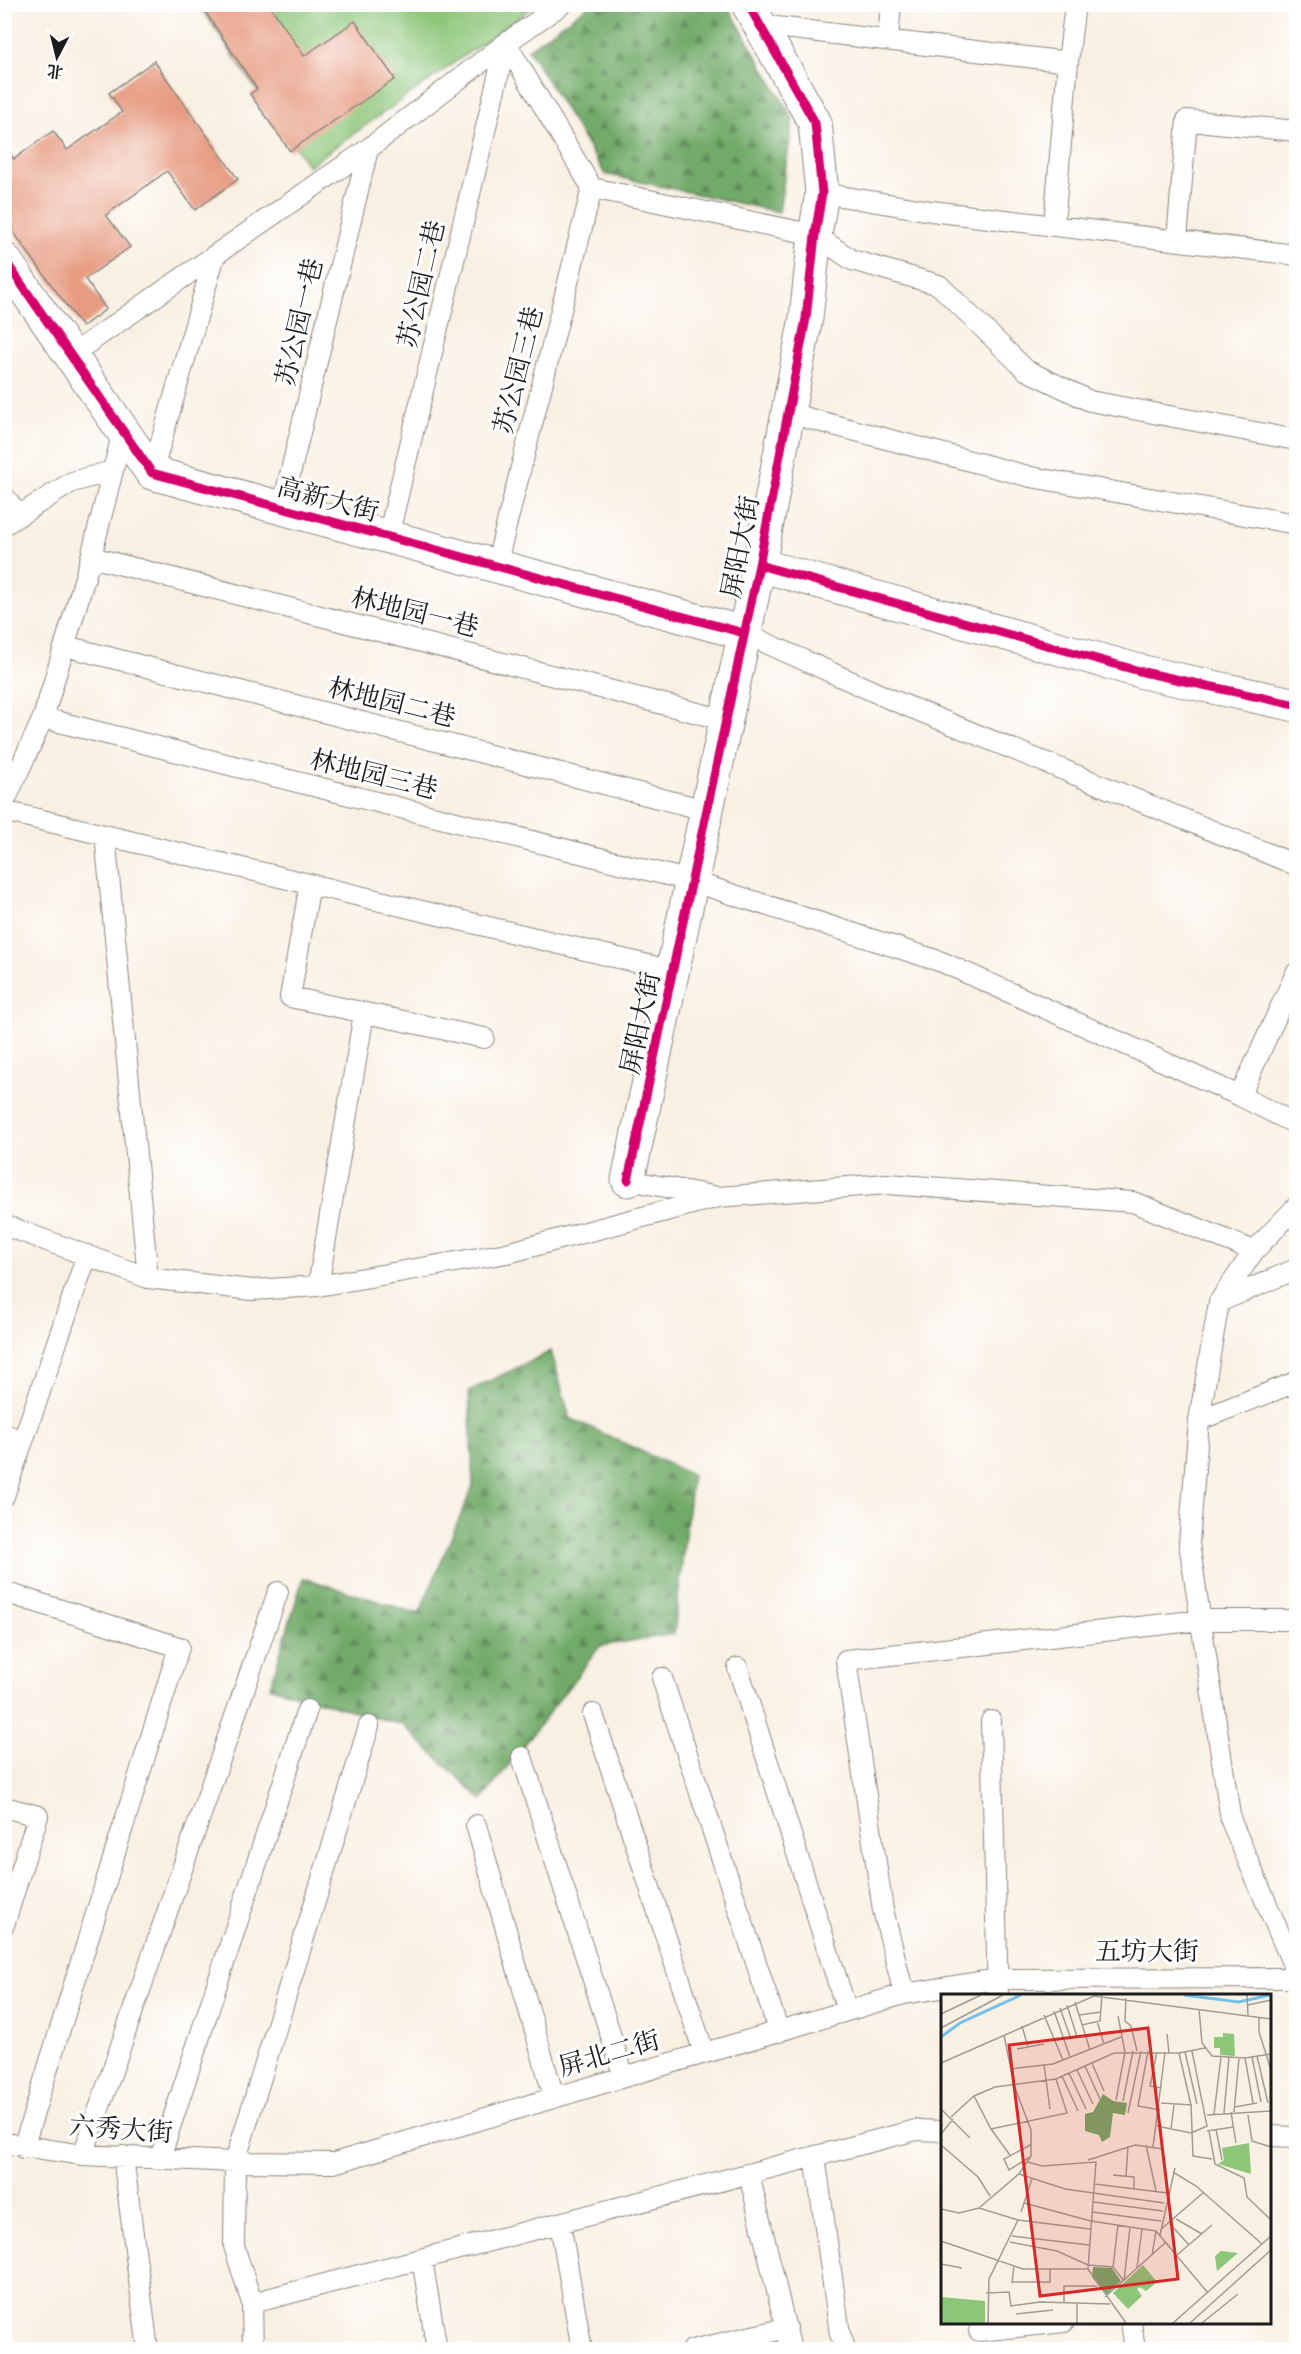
<svg xmlns="http://www.w3.org/2000/svg" width="1301" height="2354" viewBox="0 0 1301 2354" font-family="'Sorts Mill Goudy','Noto Serif SC',serif">
  <defs>
    <pattern id="forest-firs" width="22" height="20" patternUnits="userSpaceOnUse" patternTransform="scale(1.5)"><rect width="22" height="20" fill="#72ab69"/><path d="M5 1l3.5 6h-7zM16 11l3.5 6h-7z" fill="#5d8a56"/></pattern>
  </defs>
  <rect width="100%" height="100%" fill="#fff"/>
  <filter id="ink" filterUnits="userSpaceOnUse"><feTurbulence type="fractalNoise" baseFrequency=".0167" numOctaves="2"/><feDisplacementMap in="SourceGraphic" scale="12" xChannelSelector="R" yChannelSelector="G"/><feConvolveMatrix kernelMatrix="1 2 1 2 8 2 1 2 1" color-interpolation-filters="sRGB"/></filter>
  <filter id="wash" filterUnits="userSpaceOnUse"><feTurbulence type="fractalNoise" baseFrequency=".008" numOctaves="4" result="noise"/><feDisplacementMap in="SourceGraphic" scale="24" xChannelSelector="R" yChannelSelector="G"/><feGaussianBlur stdDeviation="1.35" result="paint"/><feColorMatrix in="noise" values="0 0 0 0 0 0 0 0 0 0 0 0 0 0 0 0 0 1.4 0 .05"/><feComposite in="paint" operator="in"/></filter>
  <g filter="url(#wash)">
    <rect width="100%" height="100%" fill="#f8f0e2"/>
    <path fill="#8dc679" stroke="#54714a" stroke-width="1.5" d="M199,5h337l-228,161z"/>
    <path fill="url(#forest-firs)" stroke="#476442" stroke-width="1.5" d="M591,4l136,1 66,114 -14,93 -174,-38 -77,-125z
      M551,1351l19,67 122,57 -18,159 -74,12 -118,154 -79,-75 -133,-38 33,-109 116,36 54,-128 -4,-95z"/>
    <g id="blocks">
      <path fill="#e79c82" d="M200,4h69l35,52 51,-35 40,58 -105,72 -40,-57 7,-5z
        M154,61l84,118 -43,31 -28,-39 -61,44 24,32 -45,32 21,30 -24,18 -78,-108v-73l10,13 39,-28 14,19 55,-38 -13,-19z"/>
    </g>
  </g>
  <g filter="url(#ink)">
    <use href="#blocks" fill-opacity="0" stroke="#8a867f" stroke-width="1.5"/>
    <g fill="none" stroke-linecap="round" stroke-linejoin="round">
      <defs>
        <path id="lane" d="M760,25l308,37 7,-58
          M888,39l3,-35
          M506,43l86,145 223,47 37,25 87,25 87,85 64,31 206,39
          M822,193l109,18 365,44
          M1054,225l14,-163
          M1177,240l10,-120 109,11
          M71,355l297,-206 138,-106 56,-39
          M788,413l243,64 265,47
          M152,473l63,-218
          M4,496l15,20
          M282,508l86,-359
          M4,525l68,-43 40,-11
          M388,537l118,-494
          M91,557l634,163
          M496,566l96,-378
          M744,633l146,66 406,166
          M65,646l640,164
          M43,718l648,163 251,81 298,134 56,28
          M4,803l39,-85 48,-161 32,-126
          M4,811l669,160
          M105,835l43,443
          M310,884l-20,113 194,41
          M1240,1096l56,-123
          M628,1180l90,17 169,-13 246,18 121,49
          M1296,1207l-42,44 -35,51 -20,118 -10,123 42,278 65,151
          M4,1225l144,53 104,12 66,-4 189,-33 211,-56
          M318,1286l46,-273
          M1219,1302l77,-33
          M1199,1420l97,-38
          M4,1434l19,7
          M4,1496l83,-241
          M4,1592l175,55 -156,501
          M738,1668l109,343
          M662,1678l117,354
          M593,1714l111,339
          M991,1721l7,275
          M522,1757l102,320
          M4,1807l34,9 -34,109
          M476,1825l78,272
          M904,1994l-21,-84 -37,-250 355,-40h95
          M1270,2136l26,1
          M4,2143l79,12 152,7 99,1 570,-169 93,-15 299,-1
          M83,2155l195,-563
          M123,2156l25,194
          M815,2156l25,178 6,16
          M160,2158l147,-448
          M749,2174l42,176
          M560,2223l22,127
          M422,2259l15,91
          M252,2303l664,-173 26,1
          M1131,2322l4,28
          M979,2331l85,-9
          M253,2350l-1,-47 -18,-57 1,-84 134,-436
          M692,2350l95,-22"/>
        <path id="street" d="M4,259l148,214 592,160
          M759,565l384,107 153,33
          M628,1180l131,-615 47,-247 9,-83 7,-42 -7,-70 -67,-119"/>
      </defs>
      <use href="#lane" stroke="#8a867f" stroke-width="22"/>
      <use href="#street" stroke="#8a867f" stroke-width="35"/>
      <use href="#lane" stroke="#fff" stroke-width="20"/>
      <use href="#street" stroke="#fff" stroke-width="33"/>
      <defs>
        <path id="cycleway" d="M4,259l148,214 592,160
          M759,565l384,107 153,33
          M628,1180l131,-615 47,-247 9,-83 7,-42 -7,-70 -67,-119"/>
      </defs>
      <use href="#cycleway" stroke="#fff" stroke-width="13"/>
      <use href="#cycleway" stroke="#d6006c" stroke-width="9"/>
    </g>
  </g>
  <g text-anchor="middle" stroke-width="6" stroke-linejoin="round" paint-order="stroke">
    <g font-size="26" fill="#1c1c1c" stroke="#fff">
      <text transform="translate(421 284) rotate(-77)" y="9">苏公园二巷</text>
      <text transform="translate(299 322) rotate(-77)" y="9">苏公园一巷</text>
      <text transform="translate(518 370) rotate(-76)" y="9">苏公园三巷</text>
      <text transform="translate(328 499) rotate(15)" y="9">高新大街</text>
      <text transform="translate(740 547) rotate(-79)" y="9">屏阳大街</text>
      <text transform="translate(415 612) rotate(14)" y="9">林地园一巷</text>
      <text transform="translate(392 702) rotate(14)" y="9">林地园二巷</text>
      <text transform="translate(374 774) rotate(14)" y="9">林地园三巷</text>
      <text transform="translate(640 1023) rotate(-78)" y="9">屏阳大街</text>
      <text x="1147" y="1960">五坊大街</text>
      <text transform="translate(609 2053) rotate(-16)" y="9">屏北二街</text>
      <text transform="translate(121 2129) rotate(4)" y="9">六秀大街</text>
    </g>
  </g>
  <g transform="translate(941 1994)">
    <rect width="330" height="330" fill="#f8f0e2"/>
    <path d="M282,39l11,1 1,22 -15,-1v-7h-6v-11h9zM308,149l2,31 -33,-10 6,-4 -2,-12zM280,257l17,2 -21,18 -2,-15zM202,271l14,17 -11,9 -6,-4 -3,2 5,7 -14,13 -15,-16zM0,303l44,4v22h-44z" fill="#8dc679"/>
    <path d="M162,100l10,7 14,2 -2,12 -12,-2 -3,24 -8,5 -3,-7 -14,-4v-17l8,-2zM152,273l19,1 9,13 -15,14 -14,-18z" fill="#72ab69"/>
    <path fill="none" stroke="#72c0ec" stroke-width="3" d="M243,1l55,7 31,-7M0,43l19,-14 61,-28"/>
    <path fill="none" stroke="#a09b93" stroke-width="1.5" d="M306,1l1,20M185,4l-1,23 6,5 6,25M134,8l15,48M126,11l10,32M307,11l23,-5M119,14l11,31M258,15l3,34 10,13 33,2 26,-4M113,17l16,46M0,20l40,-19M103,21l19,45M138,21l22,-3M318,24v14l12,38M156,27l7,23M141,31l18,-4 2,-26M81,32l6,21M0,34l62,-33M226,40l2,19M76,55l27,-5M207,57l-10,55 22,4M216,58l-7,34 12,2M244,58l12,52M238,59l12,52 2,51 19,3M316,62l11,47M311,63l9,45M304,64l8,45M0,69l153,-67 177,23M151,69l12,28M103,71l6,44M144,72l15,33M69,75l43,-5 68,-27M136,76l16,34M128,79l17,36M121,82l16,35M33,102l17,33 19,26M175,106l9,-48 -7,-36M182,107l10,-50M220,109l31,2M294,113l22,-4M0,115l29,29M290,118l5,31M293,118l5,-54M187,119l13,-62M283,119l5,-56M273,120l7,-57M266,121l64,-4M307,121l4,26 19,6M10,123l23,-21 21,-9 61,-8 58,-26h65l26,-5M216,132l34,7 16,-7 -15,-75M50,135l76,-16 -11,-34M230,135l3,-24M275,135l6,31M266,137l26,-4M268,137l6,33 29,14 3,19 24,23M0,140l12,-15M0,151l37,32 12,19M205,151l10,46M212,153l12,-95M89,163l-21,13 -5,-11 28,-15M147,166l47,-15 28,4M87,168l14,4 54,-4 -8,107 38,54M232,178l23,14 66,58M78,180l46,15 99,14M172,181l21,2v12M185,182l2,-30M153,190l74,9M152,208l70,9M83,209l67,18 65,10 52,62M38,214l40,-34 12,-18v-26l-17,-45 -10,-50M0,215l18,4 20,-5 39,12 72,9M80,218l11,-33M151,218l69,9M235,225l26,15M229,230l19,21M219,236l44,-38M219,241l15,-67M71,242l77,9M0,247l82,28h65M69,248l47,9 31,14 25,2 11,14M211,261l4,-24M236,261l35,-30M0,270l21,4M73,272l-2,16h38v-13M172,273l5,-42M196,274l5,-39M183,287l6,-54M45,299l23,-1 2,14 29,-4 70,2M164,303l61,-55M123,309v-17h33M136,309v20M75,320l37,-4M47,329l1,-44 29,-59M232,329l98,-87M249,329l81,-73M261,329l36,-29"/>
    <path fill="#d62828" fill-opacity="0.15" stroke="#d62828" stroke-width="3" d="M207,34l30,251 -138,17 -31,-251z"/>
    <rect width="330" height="330" fill="none" stroke="#1c1c1c" stroke-width="3"/>
  </g>
  <rect width="1301" height="2354" fill="none" stroke="#fff" stroke-width="24"/>
  <g transform="translate(57 57) rotate(187)" stroke="#ffffff" stroke-width="4.5" paint-order="stroke">
  <path d="M0-4.5L10 22L0 15L-10 22Z" fill="#1c1c1c"/>
  <text y="-9" font-size="16" font-weight="bold" text-anchor="middle" fill="#1c1c1c">北</text>
  </g>
</svg>
